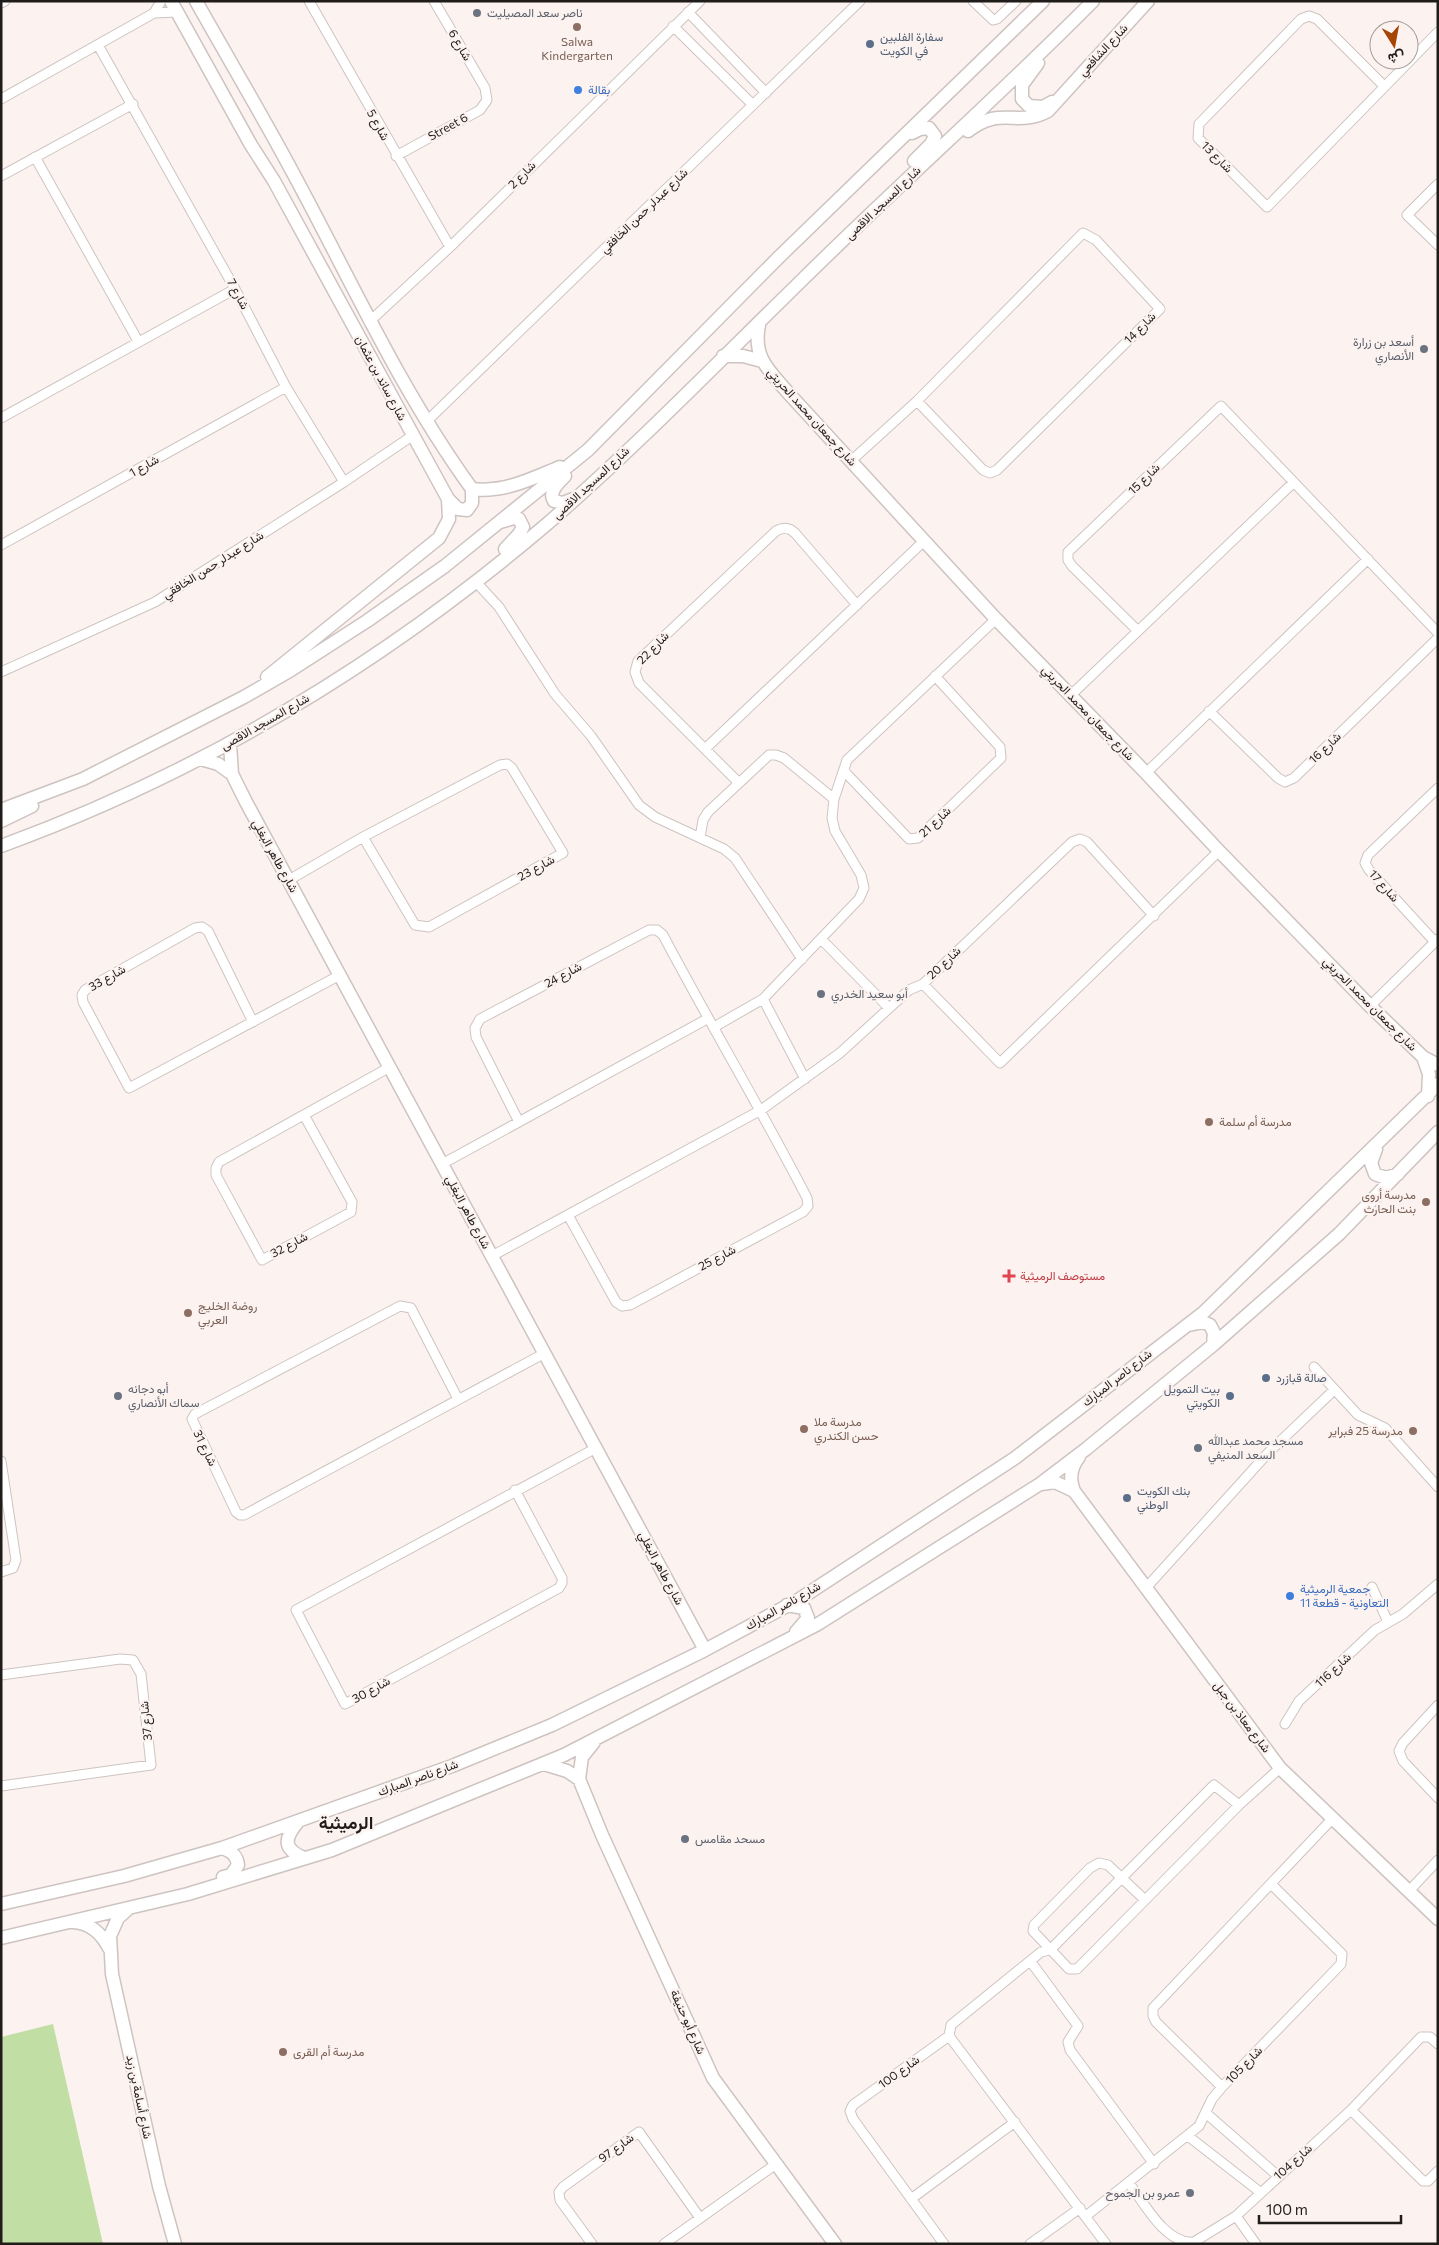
<svg xmlns="http://www.w3.org/2000/svg" width="1439" height="2245" viewBox="0 0 1439 2245" font-family="Commissioner,Vazirmatn,sans-serif">
  <rect width="100%" height="100%" fill="#fcf2ef"/>
  <path fill="#c1dea4" d="M53,2024l50,220h-102v-207z"/>
  <g fill="none" stroke-linecap="round" stroke-linejoin="round">
    <defs>
      <path id="street" d="M309,1l141,246
        M973,1l20,19 4,-1 19,-18
        M1,3l4,-2
        M688,12l78,81
        M154,13l7,-12
        M673,26l80,79
        M98,45l137,244 51,98 58,95
        M1384,86l-67,-67 -8,-3 -8,3 -102,105 -1,14 69,69 171,-175
        M1,99l153,-86 23,-1
        M396,156l84,-46 7,-10 -2,-12 -51,-87
        M35,157l103,184
        M1,176l132,-72
        M1438,184l-31,31 31,30
        M369,322l81,-75 250,-246
        M1,418l234,-129
        M427,421l433,-420
        M852,460l65,-59 166,-168 13,7 64,69 -163,161 -7,3 -7,-3 -66,-69
        M1,545l285,-158
        M476,582l23,25 56,87 36,42 48,69 16,12 69,32 11,9 67,101
        M1138,631l-66,-65 -4,-6v-8l153,-146 217,227
        M1,672l154,-70 189,-120 68,-46
        M1071,695l223,-213
        M1209,711l69,67 7,4 9,-4 144,-140
        M705,749l220,-209
        M844,771l65,68 9,-1 83,-80 -1,-11 -65,-71
        M1146,773l222,-214
        M738,782l-99,-99 -4,-11 3,-11 138,-130c7,-4 13,-4 19,2l62,72
        M700,838l3,-18 5,-8 61,-57h7l8,3 50,41
        M289,880l74,-43 137,-72 7,-1 5,4 51,85 -134,74 -14,-2 -52,-88
        M821,939l68,69
        M1435,942l-66,-72 -4,-7 3,-8 70,-67
        M923,984l77,79 219,-212
        M763,999l42,80
        M1370,1006l68,-67
        M253,1022l-45,-91 -6,-4 -7,1 -110,62 -3,5 1,7 46,86 211,-113
        M714,1027l49,-28 96,-100 5,-11 -3,-13 -26,-44 -3,-13 2,-19 13,-39 149,-141
        M304,1115l48,87 -1,10 -89,48 -46,-85v-7l3,-6 171,-95
        M519,1122l-43,-85 -1,-9 5,-9 169,-89h8l6,5c47,89 98,174 144,263l1,8 -5,6 -173,93 -8,1 -6,-4 -48,-87
        M442,1164l265,-145
        M492,1256l269,-146 79,-57 69,-63 14,-6 149,-142 8,-3 7,3 67,74
        M1314,1367l44,48 27,13 53,59
        M458,1399l-47,-91 -11,-2 -205,108 -3,5 44,93 4,3h4l301,-162
        M1,1461l15,99 -3,8 -12,4
        M515,1490l47,88v5l-3,5 -214,116 -49,-94 300,-162
        M1372,1587l16,35
        M1145,1589l123,-136 66,-63
        M1,1675l119,-16 13,1 8,14 10,91 -150,21
        M1438,1705l-35,38 -4,8 4,10 35,37
        M1285,1724l14,-23 76,-71 28,-16 35,-30
        M1409,1891l29,-31
        M1145,1900l-37,-35 -9,-2 -9,5 -56,57 -1,6 36,38h8l162,-164 41,-37
        M1031,1962l47,64 -10,16 2,8 84,114
        M949,2036l2,-11 90,-73 9,-2 164,-165 25,20
        M949,2036l157,208
        M1222,2087l-66,-65 -3,-6v-8l180,-190
        M1351,2110l72,71h5l10,-10
        M1207,2114l71,62
        M1188,2136l72,56
        M1129,2183c15,20 37,62 65,59l42,-26 115,-106 70,-73h9l8,7
        M911,2199l104,-77
        M1086,2216l113,-90 13,-27 10,-12 119,-123 1,-10 -71,-70
        M1236,2216l20,28
        M592,2244l-32,-44 -1,-8 4,-5 76,-55 61,86
        M664,2244l112,-80
        M944,2244l-91,-125 -3,-8 3,-6 96,-69
        M1030,2244l50,-36"/>
      <path id="secondary" d="M171,1l80,144 23,36 174,318 1,20 -10,19 -172,139
        M196,1c32,57 66,114 97,172 58,107 107,217 179,316 32,4 59,-10 88,-22
        M1038,63l-16,22v14l7,7 14,1 9,-5
        M968,131c33,-26 49,-3 80,-20l100,-110
        M912,133l8,-4 9,-1 6,8 -4,8 -17,17
        M759,325c-7,34 12,47 32,71l205,223 150,154 73,78 151,155 53,51 15,8
        M723,356h20l19,5
        M565,476c-7,7 -17,16 -11,25l9,2 10,-4
        M448,499l10,10 9,1 5,-7v-14
        M500,522l14,-4 5,1 4,8 -4,7 -14,15
        M230,744l2,30 14,28 459,848
        M201,759l17,5 14,10
        M1,810l82,-31 161,-82 47,-27 76,-49 78,-55 143,-116 190,-192 265,-257
        M1,821l31,-15
        M1,846c200,-73 384,-184 546,-322 88,-76 170,-161 253,-242 96,-95 198,-185 293,-281
        M1423,1057l6,17 -1,22
        M1376,1149l-5,14 4,11 11,4 12,-4
        M1189,1325l14,-3 7,3 4,8 -1,12
        M1079,1457c-8,10 -10,22 -5,34l206,277 158,151
        M1041,1484l14,-2 19,9
        M787,1605l17,3 4,10 -12,14
        M594,1742l-12,15 -3,22 23,56 96,210 15,33 122,166
        M544,1764l23,7 12,8
        M297,1823c-13,16 -14,26 7,35
        M222,1848c9,3 15,7 16,17l-7,10 -8,2
        M1,1904l123,-28 98,-28 230,-82 100,-41 153,-75 93,-50 217,-142 188,-145 235,-229
        M128,1909l-10,9 -8,18 2,38 47,212 16,58
        M73,1922c17,1 29,12 36,26
        M1,1938l187,-44 144,-44 232,-95 254,-131 222,-140 46,-35 127,-104 126,-111 99,-102"/>
    </defs>
    <use href="#street" stroke="#cdc4c1" stroke-width="11"/>
    <use href="#secondary" stroke="#cdc4c1" stroke-width="15"/>
    <use href="#street" stroke="#fff" stroke-width="9"/>
    <use href="#secondary" stroke="#fff" stroke-width="12"/>
  </g>
  <g fill="#6b7280" stroke="#fcf2ef" stroke-width="2">
    <circle cx="477" cy="13" r="5"/>
    <circle cx="1424" cy="349" r="5"/>
    <circle cx="821" cy="994" r="5"/>
    <circle cx="118" cy="1396" r="5"/>
    <circle cx="1198" cy="1448" r="5"/>
    <circle cx="685" cy="1839" r="5"/>
    <circle cx="1190" cy="2193" r="5"/>
  </g>
  <g fill="#8d6e63" stroke="#fcf2ef" stroke-width="2">
    <circle cx="577" cy="27" r="5"/>
    <circle cx="1209" cy="1122" r="5"/>
    <circle cx="1426" cy="1202" r="5"/>
    <circle cx="188" cy="1313" r="5"/>
    <circle cx="804" cy="1429" r="5"/>
    <circle cx="1413" cy="1431" r="5"/>
    <circle cx="283" cy="2052" r="5"/>
  </g>
  <g fill="#5c6f8a" stroke="#fcf2ef" stroke-width="2">
    <circle cx="870" cy="44" r="5"/>
    <circle cx="1266" cy="1378" r="5"/>
    <circle cx="1230" cy="1396" r="5"/>
    <circle cx="1127" cy="1498" r="5"/>
  </g>
  <g fill="#3f7fe0" stroke="#fcf2ef" stroke-width="2">
    <circle cx="578" cy="90" r="5"/>
    <circle cx="1290" cy="1596" r="5"/>
  </g>
  <path fill="#e0444e" stroke="#fcf2ef" stroke-width="2" d="M1006.5 1268.5h5v5h5v5h-5v5h-5v-5h-5v-5h5z"/>
  <g text-anchor="middle" stroke-width="4.5" stroke-linejoin="round" paint-order="stroke">
    <g font-size="12" fill="#5b616d" stroke="#fcf2ef" text-anchor="start">
      <text x="487" y="17">ناصر سعد المصيليت</text>
      <text x="1414" y="346" text-anchor="end">أسعد بن زرارة<tspan x="1414" dy="14">الأنصاري</tspan></text>
      <text x="831" y="998">أبو سعيد الخدري</text>
      <text x="128" y="1393">أبو دجانه<tspan x="128" dy="14">سماك الأنصاري</tspan></text>
      <text x="1208" y="1445">مسجد محمد عبدالله<tspan x="1208" dy="14">السعد المنيفي</tspan></text>
      <text x="695" y="1843">مسحد مقامس</text>
      <text x="1180" y="2197" text-anchor="end">عمرو بن الجموح</text>
    </g>
    <g font-size="12" fill="#4e5e75" stroke="#fcf2ef" text-anchor="start">
      <text x="880" y="41">سفارة الفلبين<tspan x="880" dy="14">في الكويت</tspan></text>
      <text x="1276" y="1382">صالة قبازرد</text>
      <text x="1220" y="1393" text-anchor="end">بيت التمويل<tspan x="1220" dy="14">الكويتي</tspan></text>
      <text x="1137" y="1495">بنك الكويت<tspan x="1137" dy="14">الوطني</tspan></text>
    </g>
    <g font-size="12" fill="#785e54" stroke="#fcf2ef" text-anchor="start">
      <text x="577" y="46" text-anchor="middle">Salwa<tspan x="577" dy="14">Kindergarten</tspan></text>
      <text x="1219" y="1126">مدرسة أم سلمة</text>
      <text x="1416" y="1199" text-anchor="end">مدرسة أروى<tspan x="1416" dy="14">بنت الحارث</tspan></text>
      <text x="198" y="1310">روضة الخليج<tspan x="198" dy="14">العربي</tspan></text>
      <text x="814" y="1426">مدرسة ملا<tspan x="814" dy="14">حسن الكندري</tspan></text>
      <text x="1403" y="1435" text-anchor="end">مدرسة 25 فبراير</text>
      <text x="293" y="2056">مدرسة أم القرى</text>
    </g>
    <g font-size="12" fill="#1f1c1a" stroke="#fcf2ef">
      <text transform="translate(460 45) rotate(60)" y="4">شارع 6</text>
      <text transform="translate(1103 50) rotate(-47)" y="4">شارع الشافعي</text>
      <text transform="translate(378 125) rotate(61)" y="4">شارع 5</text>
      <text transform="translate(448 127) rotate(-29)" y="4">Street 6</text>
      <text transform="translate(1217 157) rotate(45)" y="4">شارع 13</text>
      <text transform="translate(522 175) rotate(-45)" y="4">شارع 2</text>
      <text transform="translate(883 203) rotate(-44)" y="4">شارع المسجد الاقصى</text>
      <text transform="translate(644 211) rotate(-44)" y="4">شارع عبدلر حمن الخافقي</text>
      <text transform="translate(238 294) rotate(62)" y="4">شارع 7</text>
      <text transform="translate(1140 328) rotate(-45)" y="4">شارع 14</text>
      <text transform="translate(381 378) rotate(62)" y="4">شارع ساند بن عثمان</text>
      <text transform="translate(812 417) rotate(48)" y="4">شارع جمعان محمد الحريتي</text>
      <text transform="translate(144 466) rotate(-29)" y="4">شارع 1</text>
      <text transform="translate(1144 479) rotate(-44)" y="4">شارع 15</text>
      <text transform="translate(591 483) rotate(-43)" y="4">شارع المسجد الاقصى</text>
      <text transform="translate(213 565) rotate(-32)" y="4">شارع عبدلر حمن الخافقي</text>
      <text transform="translate(653 648) rotate(-46)" y="4">شارع 22</text>
      <text transform="translate(1088 713) rotate(46)" y="4">شارع جمعان محمد الحريتي</text>
      <text transform="translate(265 722) rotate(-30)" y="4">شارع المسجد الاقصى</text>
      <text transform="translate(1325 748) rotate(-44)" y="4">شارع 16</text>
      <text transform="translate(935 822) rotate(-43)" y="4">شارع 21</text>
      <text transform="translate(275 856) rotate(61)" y="4">شارع طاهر البغلي</text>
      <text transform="translate(536 868) rotate(-29)" y="4">شارع 23</text>
      <text transform="translate(1384 886) rotate(48)" y="4">شارع 17</text>
      <text transform="translate(944 963) rotate(-44)" y="4">شارع 20</text>
      <text transform="translate(563 975) rotate(-28)" y="4">شارع 24</text>
      <text transform="translate(107 978) rotate(-30)" y="4">شارع 33</text>
      <text transform="translate(1370 1004) rotate(45)" y="4">شارع جمعان محمد الحريتي</text>
      <text transform="translate(468 1212) rotate(62)" y="4">شارع طاهر البغلي</text>
      <text transform="translate(289 1245) rotate(-28)" y="4">شارع 32</text>
      <text transform="translate(717 1258) rotate(-28)" y="4">شارع 25</text>
      <text transform="translate(1117 1378) rotate(-38)" y="4">شارع ناصر المبارك</text>
      <text transform="translate(205 1448) rotate(64)" y="4">شارع 31</text>
      <text transform="translate(661 1568) rotate(62)" y="4">شارع طاهر البغلي</text>
      <text transform="translate(783 1606) rotate(-30)" y="4">شارع ناصر المبارك</text>
      <text transform="translate(1333 1670) rotate(-43)" y="4">شارع 116</text>
      <text transform="translate(371 1690) rotate(-29)" y="4">شارع 30</text>
      <text transform="translate(1242 1717) rotate(53)" y="4">شارع معاذ بن جبل</text>
      <text transform="translate(146 1721) rotate(-96)" y="4">شارع 37</text>
      <text transform="translate(418 1778) rotate(-20)" y="4">شارع ناصر المبارك</text>
      <text transform="translate(688 2022) rotate(66)" y="4">شارع أبو حنيفة</text>
      <text transform="translate(1244 2065) rotate(-46)" y="4">شارع 105</text>
      <text transform="translate(899 2072) rotate(-36)" y="4">شارع 100</text>
      <text transform="translate(139 2097) rotate(78)" y="4">شارع أسامة بن زيد</text>
      <text transform="translate(616 2148) rotate(-36)" y="4">شارع 97</text>
      <text transform="translate(1293 2162) rotate(-42)" y="4">شارع 104</text>
    </g>
    <g font-size="12" fill="#366cbe" stroke="#fcf2ef" text-anchor="start">
      <text x="588" y="94">بقالة</text>
      <text x="1300" y="1593">جمعية الرميثية<tspan x="1300" dy="14">التعاونية - قطعة 11</tspan></text>
    </g>
    <g font-size="12" fill="#be3a42" stroke="#fcf2ef" text-anchor="start">
      <text x="1020" y="1280">مستوصف الرميثية</text>
    </g>
    <g font-size="18" font-weight="bold" fill="#1f1c1a" stroke="#fcf2ef">
      <text x="346" y="1829">الرميثية</text>
    </g>
  </g>
  <rect width="1439" height="2245" fill="none" stroke="#1f1c1a" stroke-width="5"/>
  <g transform="translate(1394 45) rotate(169)"><circle r="24" fill="#fcf2ef" stroke="#a49c9a"/>
  <path d="M0-4L9 19L0 12L-9 19Z" fill="#a64404"/>
  <text y="-8" font-size="14" font-weight="bold" text-anchor="middle" fill="#1f1c1a">ش</text>
  </g>
  <path d="M1259 2215v8h142v-8" fill="none" stroke="#1f1c1a" stroke-width="2.5"/>
  <text x="1266" y="2215" font-size="15" fill="#1f1c1a" stroke="#fcf2ef" stroke-width="4" paint-order="stroke">100 m</text>
</svg>
